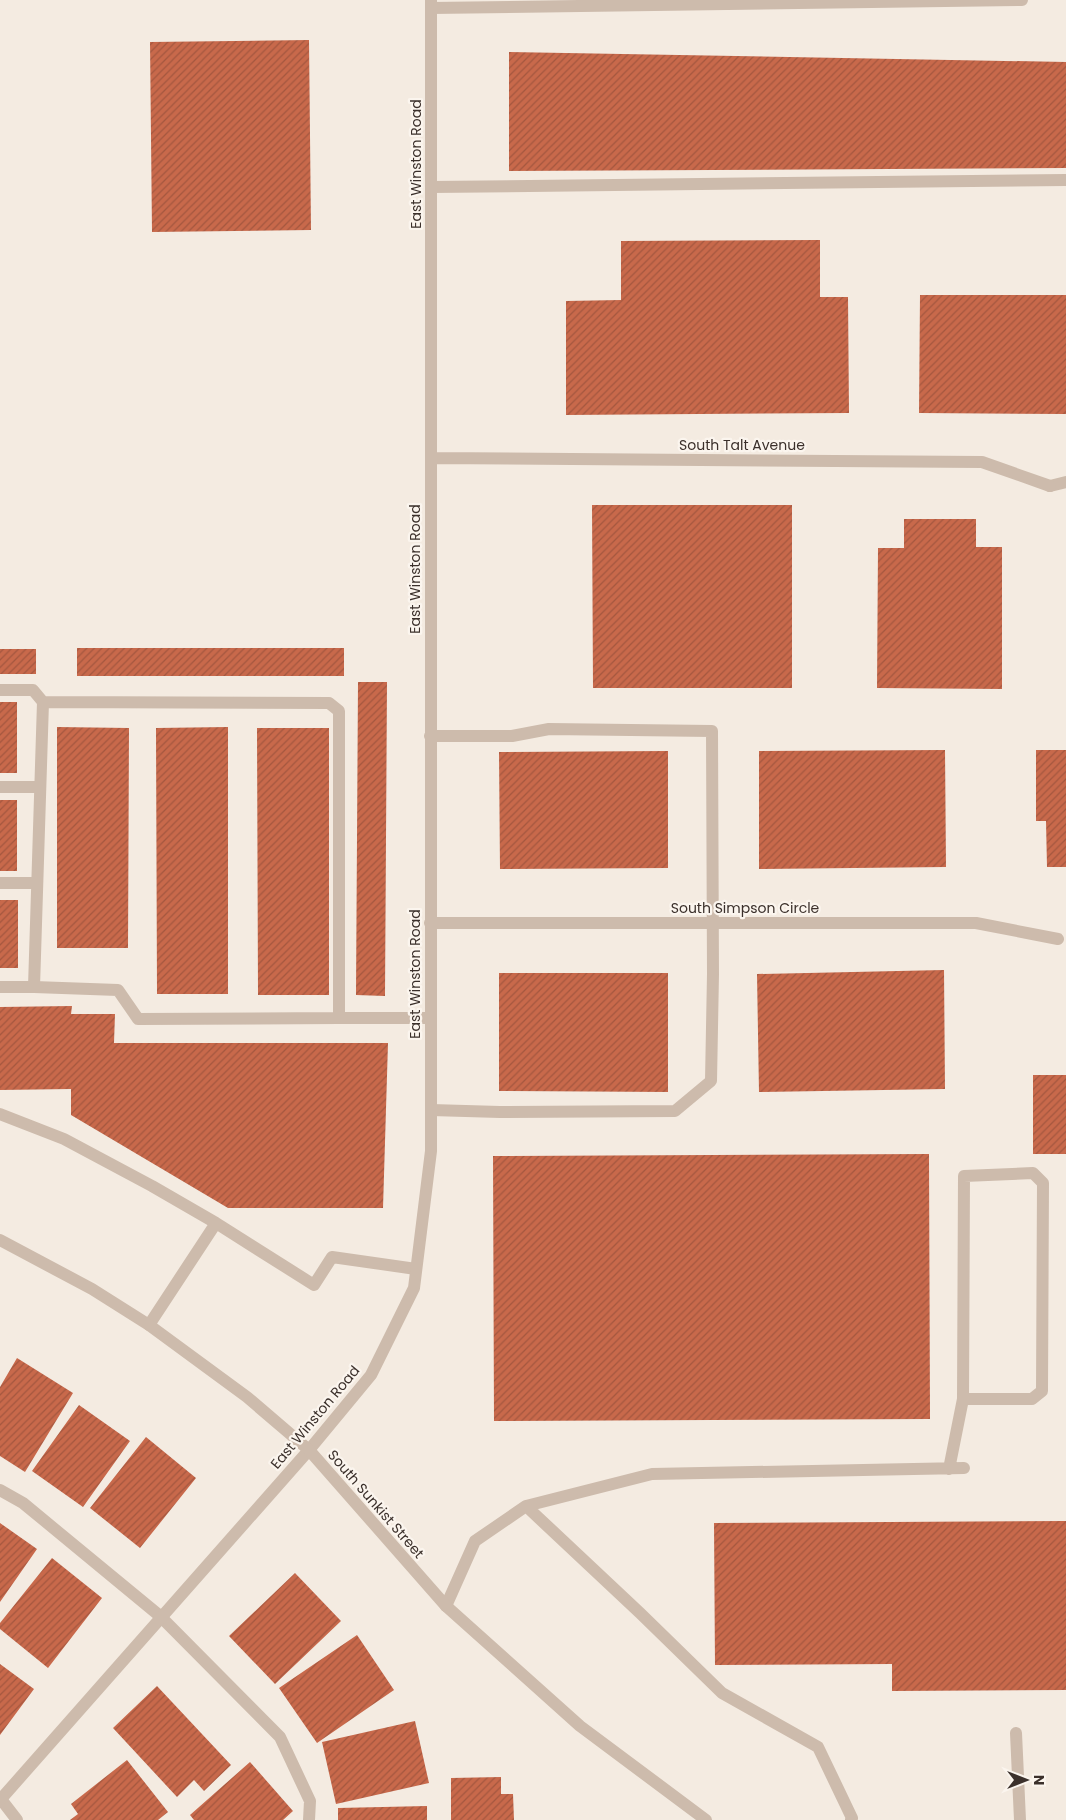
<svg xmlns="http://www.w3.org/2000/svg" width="1066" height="1820" viewBox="0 0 1066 1820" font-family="Poppins,sans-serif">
  <defs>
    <pattern id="building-hatch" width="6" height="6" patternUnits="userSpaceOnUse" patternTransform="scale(1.25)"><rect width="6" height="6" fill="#c8694b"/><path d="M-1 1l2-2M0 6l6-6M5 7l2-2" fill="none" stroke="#a4573f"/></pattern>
  </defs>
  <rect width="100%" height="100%" fill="#f4ebe1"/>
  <path fill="url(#building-hatch)" d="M309,40l2,190 -159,2 -2,-190z
    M509,52l557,10v106l-557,3z
    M820,240v57h28l1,116 -283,2v-114l55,-1v-59z
    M920,295h146v119l-147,-1z
    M592,505h200v183h-199z
    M904,519h72v28h26v142l-125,-1 1,-140h26z
    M77,648h267v28h-267z
    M0,649h36v25h-36z
    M358,682h29l-2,314 -29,-1z
    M0,702h17v71h-17z
    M57,727l72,1 -1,220h-71z
    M228,727v267h-71l-1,-266z
    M257,728h72v267h-71z
    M945,750l1,117 -187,2v-118z
    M1036,750h30v117h-19l-1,-46h-10z
    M668,751v117l-168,1 -1,-117z
    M0,800h17v71h-17z
    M0,900h18v68h-18z
    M944,970l1,119 -186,3 -2,-118z
    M499,973h169v119l-169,-1z
    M72,1006l-1,8h44l-1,29h274l-5,165h-155l-157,-93v-26l-71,1v-83z
    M1033,1075h33v79h-33z
    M929,1154l1,265 -436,2 -1,-265z
    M17,1358l56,35 -48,79 -25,-16v-69z
    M79,1405l51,36 -47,66 -51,-36z
    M146,1437l50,41 -56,70 -50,-40z
    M1066,1521v169l-174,1v-27l-177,1 -1,-142z
    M0,1523l37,26 -37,53z
    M52,1558l50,40 -54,70 -48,-39v-6z
    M295,1573l46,48 -66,63 -46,-48z
    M357,1635l37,55 -77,53 -38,-55z
    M0,1664l34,25 -34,46z
    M157,1686l74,79 -27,26 -10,-11 -17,17 -64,-69z
    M415,1721l14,62 -93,21 -14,-62z
    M127,1760l41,52 -10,8h-88l8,-6 -7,-10z
    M250,1762l43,49 -10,9h-89l-4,-5z
    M501,1777v17h12l1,26h-63v-42z
    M427,1806v14h-89v-12z"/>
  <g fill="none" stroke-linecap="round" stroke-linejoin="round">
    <path stroke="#cdbbac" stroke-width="12" d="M431,8l591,-8
      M431,187l635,-7
      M1050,486l16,-4
      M0,690h33l10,12 -9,285h-34
      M430,736h82l37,-7 163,2 1,243 -2,107 -36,30 -175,1 -69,-2
      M0,787h40
      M0,883h37
      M34,987l84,3 20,29 201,-1v-307l-10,-8 -286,-1
      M339,1018h91
      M0,1114l64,25 88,47 64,37 98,62 18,-28 84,12
      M149,1325l67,-102
      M949,1469l14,-70 1,-223 69,-3 10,10 -1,208 -10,8h-69
      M0,1490l23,13 137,113 120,121 30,64 -1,19
      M446,1606l29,-65 51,-35
      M1016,1733l4,87
      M0,1798l17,22
      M851,1820l1,-2 -34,-71 -96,-54 -82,-80 -114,-107 126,-32 312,-6"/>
    <path stroke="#cdbbac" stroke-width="12" d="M431,458l551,4 68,24
      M430,923h546l82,16
      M1,1799l308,-349 62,-75 43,-87 17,-137v-1151"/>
    <path stroke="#cdbbac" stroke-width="12" d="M0,1240l92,49 57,36 98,72 62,53 137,156 134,120 126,94"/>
  </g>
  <g text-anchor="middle" stroke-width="4.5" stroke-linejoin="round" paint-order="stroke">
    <g font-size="14" fill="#3b302b" stroke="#fbf5ee">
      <text transform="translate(416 164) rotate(-90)" y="5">East Winston Road</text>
      <text x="742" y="450">South Talt Avenue</text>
      <text transform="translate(415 569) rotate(-90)" y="5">East Winston Road</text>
      <text x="745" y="913">South Simpson Circle</text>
      <text transform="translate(415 974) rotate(-90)" y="5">East Winston Road</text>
      <text transform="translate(315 1417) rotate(-50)" y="5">East Winston Road</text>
      <text transform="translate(376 1504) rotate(49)" y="5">South Sunkist Street</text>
    </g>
  </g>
  <g transform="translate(1026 1780) rotate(90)" stroke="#fbf5ee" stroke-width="4" paint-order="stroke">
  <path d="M0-4L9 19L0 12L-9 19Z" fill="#3b302b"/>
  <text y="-8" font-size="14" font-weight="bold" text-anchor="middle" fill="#3b302b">N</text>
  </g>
</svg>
